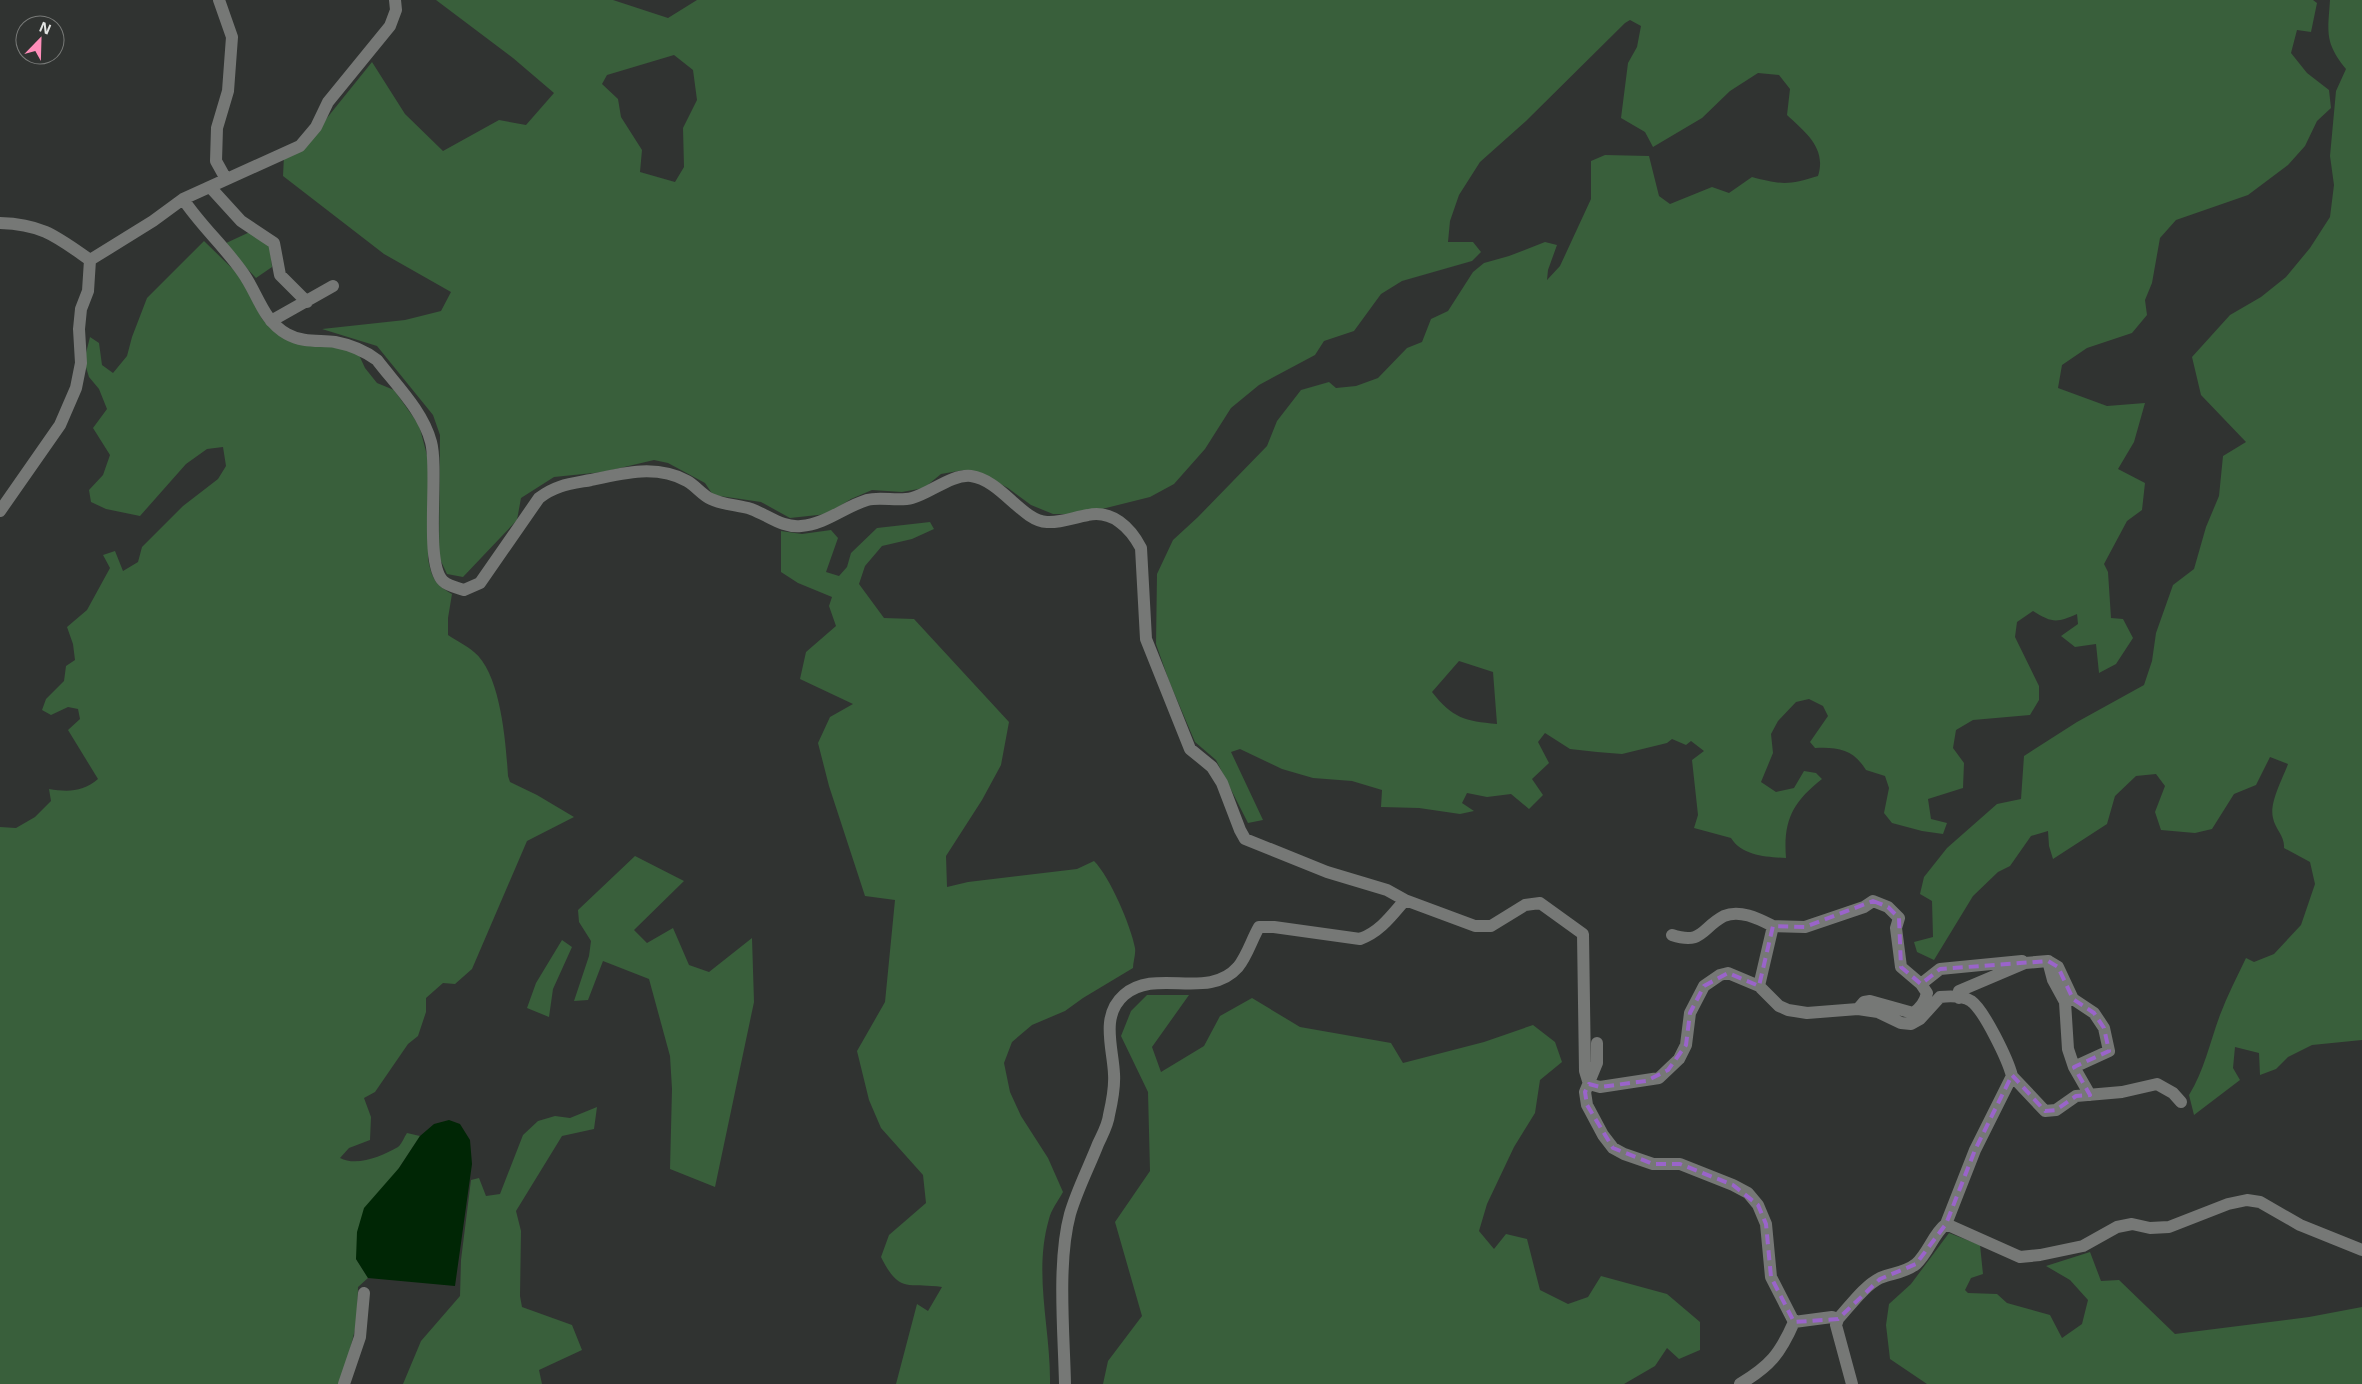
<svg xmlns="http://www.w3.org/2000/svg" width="2362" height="1384" viewBox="0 0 2362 1384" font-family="'Open Sans',sans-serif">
  <rect width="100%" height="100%" fill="#303331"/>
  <path fill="#395f3b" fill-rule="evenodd" d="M436,0h177l55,18 29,-18h1616l4,3 -6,29 -14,-2 -6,23 16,20 22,17 2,18 -14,13 -12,25 -17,19 -40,30 -72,25 -16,18 -8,45 -7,17 2,15 -15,18 -45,15 -25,17 -4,23 49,18 38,-3 -11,39 -16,27 27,14 -3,27 -15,11 -23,43 4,8 3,46 12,1 10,19 -17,26 -17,9 -3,-29 -21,3 -14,-11 17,-12 -1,-10c-20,9 -25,9 -44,-3l-16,11 -2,15 24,49v14l-9,15 -57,5 -17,10 -3,18 11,15 -1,25 -35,11 3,20 16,4 -4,11 -21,-3 -30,-8 -8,-10 5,-25 -4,-12 -19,-6c-13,-21 -28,-23 -51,-22l-5,-6 18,-26 -5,-10 -14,-7 -13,3 -18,19 -7,13 2,19 -12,29 15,10 18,-4 10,-17 12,2 6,6c-29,23 -39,41 -36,79 -19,-1 -44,-2 -55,-20l-37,-10 4,-13 -6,-55 12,-9 -13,-10 -5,4 -14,-6 -5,4 -45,11 -25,-2 -27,-3 -25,-16 -7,9 11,21 -17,16 11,16 -14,14 -18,-15 -24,3 -20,-4 -5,10 12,8 -14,3 -41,-6 -38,-1 1,-17 -30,-9 -39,-3 -31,-9 -42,-20 -9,3 32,68 -15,3 -32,-63 -21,-18 -26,-61 -13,-37 1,-70 16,-34 25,-23 69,-71 10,-25 24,-31 28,-8 7,6 20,-2 22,-8 29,-30 15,-6 9,-23 17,-8 25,-39 11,-9 25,-7 36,-14 12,3 -9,25 -1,10 13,-14 31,-67v-38l14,-6 44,1 10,40 11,8 42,-17 17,6 23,-16c30,8 37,8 66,-1 9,-28 -13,-44 -31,-61l3,-26 -11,-14 -21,-2 -28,18 -28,27 -49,29 -8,-15 -24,-14 7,-55 9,-16 4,-21 -11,-6 -5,3 -99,98 -46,41 -21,33 -9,26 -2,21h25l8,10 -9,9 -70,20 -21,13 -27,37 -30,10 -9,14 -56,30 -28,23 -26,41 -31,35 -24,13 -68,17h-29l-22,-9 -23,-17 -26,-14 -18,-4 -23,4 -17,14 -22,4 -30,-2 -21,9 -24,15 -37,4 -29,-16 -48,-7 -8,-12 -37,-20 -14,-3 -51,12 -49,5 -33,21 -4,22 -54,57 -16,-3 -8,-17 1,-122 -7,-20 -56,-69 -55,-17 83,-9 36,-9 10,-19 -67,-38 -101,-78 1,-20 18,-7 70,-87 33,52 38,37 56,-31 27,5 28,-32 -41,-35zM674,55l19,15 4,30 -14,28 1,39 -9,15 -35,-10 2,-22 -21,-33 -3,-18 -16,-15 5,-9zM1459,661l34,11 4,52c-32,-3 -45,-6 -65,-32z
    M2330,0h32v1040l-50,5 -24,12 -12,12 -16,6 -1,-22 -24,-6 -2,21 7,12 -46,35 -5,-20c15,-24 21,-53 31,-80 7,-19 17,-38 26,-57l8,4 20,-8 27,-29 14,-41 -5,-22 -26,-14c1,-12 -9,-19 -11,-30 -4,-15 10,-40 15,-54l-18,-7 -14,28 -22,9 -22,35 -17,4 -34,-3 -6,-18 10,-26 -9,-12 -20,2 -21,20 -8,28 -54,35 -4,-13 -1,-15 -17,5 -21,30 -12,6 -25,24 -39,64 -17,-8 -3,-10 19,-5 -1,-36 -12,-7 4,-17 23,-29 50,-44 24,-5 3,-43 53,-34 67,-37 8,-24 4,-28 17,-48 21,-16 12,-42 13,-31 4,-40 23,-14 -45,-47 -9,-38 38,-42 31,-18 25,-20 24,-29 20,-31 4,-32 -4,-29 6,-65 10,-22c-22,-27 -18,-37 -16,-69z
    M252,231l18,15 2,21 -16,11 -32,-34z
    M204,241l37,36 21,42 15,13 66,15 16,8 6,13 12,15 17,7 25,35 9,34v100c4,20 7,25 24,35l-4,24v17c9,6 18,10 26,17 27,22 32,92 34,124l2,6 27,13 37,22 -47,24 -55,128 -17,15 -12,-1 -17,15v14l-8,24 -10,8 -33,48 -11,6 7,19 -1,23 -21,8 -9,10c17,9 42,-2 58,-11 4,-3 6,-10 9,-14l13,3 -21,32 -43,91 12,19 -10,9 -1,35 -16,62h-341v-557l16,1 19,-11 16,-16 -2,-12c19,3 34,3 49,-10l-30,-49 12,-11 -2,-10 -10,-2 -17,8 -9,-5 4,-11 18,-18 2,-15 9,-6 -2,-16 -6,-17 20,-17 23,-42 -7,-13 12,-4 8,20 15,-9 4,-15 41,-41 35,-27 8,-13 -3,-19 -16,2 -21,15 -46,52 -34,-7 -15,-7 -2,-12 14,-15 7,-20 -17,-27 14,-19 -8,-20 -10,-12 -5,-16 6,-24 9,6 3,22 11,8 14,-17 5,-19 15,-39z
    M930,522l4,7 -22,10 -30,7 -17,20 -6,18 25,34 30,1 95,103 -8,43 -19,35 -36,56 1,31 21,-5 109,-13 17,-8c16,16 37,65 41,87 1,6 -2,14 -2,20l-50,30 -18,13 -33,14 -20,17 -8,21 6,29 11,24 27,42 15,34c-5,9 -12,18 -14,27 -16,55 2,110 1,165h-154l21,-80 11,7 14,-24c-34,-5 -42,8 -61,-30l8,-22 37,-32 -3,-28 -42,-47 -12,-28 -12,-49 28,-49 10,-102 -30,-4 -36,-110 -11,-43 12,-26 23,-13 -53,-25 6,-27 30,-26 -7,-20 3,-9 -34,-14 -17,-11v-41l21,3 29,-4 7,8 -12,34 13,4 8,-9 4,-14 26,-25z
    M635,856l49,25 -50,49 13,13 26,-15 16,37 20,7 43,-34 2,64 -39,185 -45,-18 2,-80 -2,-33 -21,-77 -46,-18 -15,39 -14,1 15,-45 2,-15 -12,-19 -1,-12z
    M562,940l10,7 -19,42 -4,28 -22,-9 9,-25z
    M1147,995h42l-37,52 9,25 43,-26 16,-30 32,-18 48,29 91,16 12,20 81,-21 49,-17 22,17 7,20 -22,18 -5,33 -21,34 -27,57 -8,27 15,18 12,-15 21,5 13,51 28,14 20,-7 13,-21 66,18 33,28v28l-21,9 -12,-11 -12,18 -31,18h-521l5,-23 34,-45 -27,-94 35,-51 -2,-79 -27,-56 10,-25z
    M597,1107l-3,22 -32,7 -46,75 5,20 -1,65 2,11 50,18 10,25 -43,20 3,14h-139l18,-43 39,-45 1,-36 10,-80 8,-2 7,18 14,-2 23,-59 15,-14 17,-5 15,2z
    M1949,1233l31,12 3,29 -12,4 -6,12 3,3 29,1 10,9 43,12 12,23 20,-14 6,-24 -18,-20 -24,-14 44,-14 11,29 18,-1 56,54 134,-17 53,-10v77h-435l-37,-25 -4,-34 3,-21 22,-20z"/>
  <path fill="#002605" d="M449,1120l11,4 10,16 2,24 -17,122 -87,-8 -12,-19 1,-27 7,-24 35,-40 21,-32 14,-12z"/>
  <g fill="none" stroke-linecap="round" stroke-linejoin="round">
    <path stroke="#767876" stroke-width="12" d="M219,0l13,37 -4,54 -11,37 -1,33 10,18
      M210,187l31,34 33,22 6,32 27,27
      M183,199c18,27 42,48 60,74 15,21 20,48 44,61 16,9 32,6 48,8 16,3 30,9 42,18 19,25 46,51 54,82 8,29 -7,121 12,139 5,5 15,7 21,9l16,-7 59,-85c17,-13 31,-14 52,-18 31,-7 66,-16 96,1 9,5 15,14 24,18 13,6 27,6 40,10 17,6 31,19 50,17 25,-2 43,-19 66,-26 14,-4 31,2 45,-2 19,-5 39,-24 59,-22 30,4 51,45 76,46 14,1 28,-5 41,-7 24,-5 42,12 53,33l5,91 44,110 22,18 10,16 18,47 5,9 82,33 60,18 18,10 70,26h16l34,-21 15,-2 43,31 2,137 4,13
      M0,223c42,1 57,14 90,37
      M90,260l63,-39 30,-22 117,-53 16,-19 12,-25 62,-76 6,-16 -1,-10
      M271,321l62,-35
      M0,511l60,-86 16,-37 5,-25 -2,-34 2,-20 7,-18 2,-31
      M1773,926l32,1 59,-20 9,-6 15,6 11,11 -3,10 5,39 20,17 6,9c-2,9 -6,15 -14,20l-43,-12 -6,1 -6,7
      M1672,935c31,10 29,-7 52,-19 16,-7 35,3 49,10l-14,60
      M2048,961l10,6 15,32 21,14 10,15 5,23 -35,16
      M1921,984l19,-15 82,-8
      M1959,998v-7l66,-28 23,-2 5,19 12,22 3,47 6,18 16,28
      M1597,1043v20l-12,29 2,13 16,30 10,13 11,6 29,10h27l53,21 15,8 10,12 8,19 5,53 23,45
      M2012,1076l33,35 11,-1 20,-14 46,-4 35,-8 16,9 8,9
      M1589,1084l11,3 59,-9 20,-19 7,-14 4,-32 14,-27 16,-11 8,-2 31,13 20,20 9,4 19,3 51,-4 20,3 23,11 10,1 9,-5 20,-22c9,-1 23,-1 31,4 13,9 37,59 41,75l-37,74 -29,74c-13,10 -17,28 -30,40 -11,9 -24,9 -36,14 -16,8 -30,28 -42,41l-2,6 16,59
      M1946,1224l74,33 20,-2 43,-9 34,-19 15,-3 18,4 19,-1 59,-23 19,-4 13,2 40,23 62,25
      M344,1384l16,-47 4,-44
      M1065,1384c-1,-50 -8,-122 5,-170 7,-24 19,-47 28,-70 4,-9 10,-19 11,-29 3,-13 6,-27 5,-41 -1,-26 -14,-58 10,-79 32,-28 84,6 114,-28 9,-11 14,-28 21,-40h15l86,12c20,-7 32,-24 45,-39
      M1740,1384c30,-18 40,-30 54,-62l38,-5 6,2"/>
  </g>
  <path fill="none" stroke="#9a64ca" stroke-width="4" stroke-dasharray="10 6" stroke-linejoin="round" d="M1873,901l15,6 11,11 2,49 20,17 19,-15 108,-8 10,6 15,32 21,14 10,15 5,23 -35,16 16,28 -14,1 -20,14 -11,1 -33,-36 -37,75 -29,74 -30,40 -36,15 -42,40 -44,3 -23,-45 -5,-53 -8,-19 -25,-20 -53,-21h-27l-40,-16 -26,-43 -2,-13 4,-8 11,3 46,-6 22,-11 18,-25 4,-32 14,-27 24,-13 31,13 14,-60 32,1z"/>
  <g transform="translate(40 40) rotate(23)"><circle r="24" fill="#303331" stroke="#787a78"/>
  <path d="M0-4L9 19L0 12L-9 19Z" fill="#ff8eba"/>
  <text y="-8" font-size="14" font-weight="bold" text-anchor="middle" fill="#e3e5e3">N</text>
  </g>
</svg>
